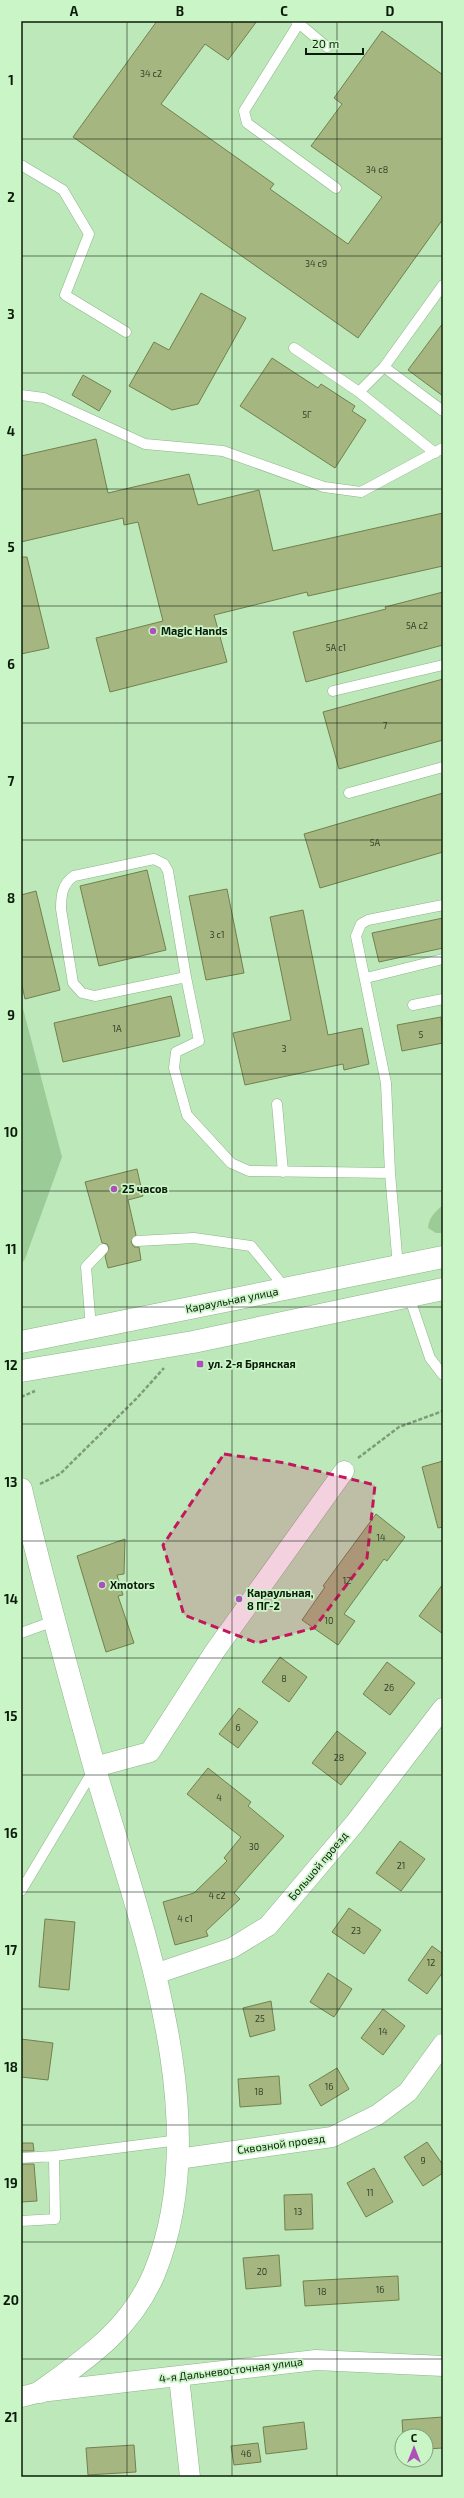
<svg xmlns="http://www.w3.org/2000/svg" width="464" height="2498" viewBox="0 0 464 2498" font-family="'Exo 2',sans-serif">
  <rect width="100%" height="100%" fill="#bde8b9"/>
  <path fill="#9bcb96" d="M21,1001l41,156 -37,102 -4,5z
    M443,1205v28h-7l-8,-5c1,-11 7,-16 15,-23z"/>
  <path fill="#a5b680" stroke="#71814d" d="M157,21h100l-29,39 -23,-16 -44,60 113,80 -4,5 78,55 34,-47 -71,-51 31,-42 -8,-6 48,-67 61,44v144l-85,119 -285,-201z
    M201,293l45,25 -48,86 -26,6 -43,-24 25,-44 15,8z
    M443,323v73l-35,-26z
    M272,358l46,30 3,-4 34,22 -3,5 14,9 -31,48 -95,-62z
    M83,375l28,16 -12,20 -27,-16z
    M96,439l12,54 81,-19 9,31 61,-15 14,61 170,-38v53l-135,30 -1,-4 -93,23 13,47 -117,30 -14,-54 67,-17 -25,-99 -14,3 -1,-7 -102,24v-86z
    M21,557h6l22,91 -28,6z
    M443,592v53l-137,37 -13,-50 93,-23 -1,-2z
    M443,679v61l-104,29 -16,-57z
    M443,793v59l-123,36 -16,-54z
    M147,870l19,80 -67,16 -19,-80z
    M227,889l17,84 -38,7 -17,-84z
    M36,891l24,99 -35,9 -4,-18v-86z
    M303,910l25,125 34,-7 7,36 -25,6 -1,-6 -98,21 -12,-52 58,-13 -21,-103z
    M443,918v30l-64,14 -7,-29z
    M171,996l9,40 -117,26 -9,-39z
    M441,1017l2,26 -41,8 -5,-26z
    M137,1169l6,27 -15,4 8,35 -5,7 3,5h5l2,13 -33,8 -3,-12 4,-8 -2,-4 -5,-1 -17,-61z
    M443,1461v66l-5,1 -16,-61z
    M376,1514l29,23 -18,24 -3,-2 -40,55 11,7 -17,24 -36,-25 23,-33 -2,-1z
    M125,1539l-1,35 -7,1 6,20 -5,1 16,47 -28,9 -29,-96z
    M443,1584v50l-24,-18z
    M280,1657l27,20 -18,25 -27,-20z
    M387,1662l28,21 -25,32 -27,-21z
    M239,1708l19,14 -20,26 -19,-14z
    M337,1731l29,22 -25,32 -29,-22z
    M208,1768l43,34 -3,4 36,30 -50,57 6,6 -34,32 2,5 -33,9 -12,-43 31,-9 33,-32 -3,-3 17,-21 -54,-43z
    M400,1841l25,18 -24,32 -25,-18z
    M349,1908l32,22 -17,24 -32,-22z
    M45,1919l30,3 -6,68 -30,-3z
    M432,1946l11,8v18l-16,22 -19,-14z
    M328,1973l24,16 -18,28 -24,-15z
    M271,2001l4,29 -25,7 -7,-29z
    M383,2009l22,17 -22,29 -22,-17z
    M21,2039l32,4 -5,37 -27,-3z
    M337,2068l12,21 -28,17 -12,-21z
    M279,2076l2,28 -41,3 -2,-28z
    M427,2142l16,23v8l-20,13 -19,-29z
    M21,2143h12l1,8h-13z
    M21,2164h13l3,37 -16,1z
    M374,2168l19,34 -27,15 -19,-34z
    M312,2194l1,35 -28,1 -1,-35z
    M279,2255l2,31 -35,3 -3,-31z
    M398,2276l1,24 -94,6 -2,-25z
    M443,2417v31l-17,1v-13h-23l-1,-16z
    M304,2422l3,27 -41,5 -3,-27z
    M258,2443l3,19 -27,3 -3,-19z
    M134,2445l2,27 -48,3 -2,-27z"/>
  <g fill="none" stroke-linecap="round" stroke-linejoin="round">
    <defs>
      <path id="service" d="M296,21l31,26
        M299,23l-55,88 3,12 89,65
        M21,165l42,25 26,44 -24,61 61,37
        M443,285l-59,82 59,44
        M294,348l65,44 76,61
        M359,392l25,-25
        M21,395l23,3 101,46 78,7 101,36 37,5 82,-44
        M333,691l110,-26
        M349,793l94,-26
        M186,977l-18,-106 -4,-7 -10,-5 -80,17c-12,8 -13,20 -13,33l12,74 9,10 13,3 91,-19 13,64 -23,11 -2,16 13,47 44,48 18,8 141,2
        M366,978l77,-19
        M413,1005l30,-6
        M277,1104l6,68
        M137,1241l57,-3 57,8 35,43
        M398,1267l-8,-94 -4,-90 -30,-147 5,-12 7,-4 75,-15
        M409,1296l21,62 13,17
        M91,1328l-5,-61 17,-18
        M21,1633l33,-12
        M21,1891l73,-122
        M21,2158l33,-2 125,-16
        M21,2221l34,-2 -1,-63"/>
      <path id="minor" d="M95,1767l55,-15 65,-101 129,-180
        M155,1974l77,-26 36,-22 87,-103 88,-115
        M178,2159l154,-22 45,-22 31,-23 35,-48
        M179,2377l11,100
        M21,2397l19,-5 276,-32 127,6"/>
      <path id="tertiary" d="M21,1489c22,94 48,187 74,280 44,151 123,351 59,505 -24,56 -67,84 -114,118"/>
      <path id="primary" d="M21,1342l422,-85
        M21,1371l172,-29 250,-53"/>
    </defs>
    <use href="#service" stroke="#8cb588" stroke-width="11"/>
    <use href="#minor" stroke="#8cb588" stroke-width="21"/>
    <use href="#tertiary" stroke="#8cb588" stroke-width="23"/>
    <use href="#primary" stroke="#8cb588" stroke-width="23"/>
    <path stroke="#7b9c78" stroke-width="2.5" stroke-dasharray="4 2" stroke-linecap="butt" d="M21,1397l14,-6
      M358,1458l41,-31 44,-16
      M40,1484l20,-10 77,-76 27,-30"/>
    <use href="#service" stroke="#fff" stroke-width="10"/>
    <use href="#minor" stroke="#fff" stroke-width="20"/>
    <use href="#tertiary" stroke="#fff" stroke-width="22"/>
    <use href="#primary" stroke="#fff" stroke-width="22"/>
  </g>
  <path fill="#c2185b" fill-opacity="0.2" stroke="#c2185b" stroke-width="3" stroke-dasharray="8 5" stroke-linejoin="round" d="M224,1454l61,9 90,22 -8,73 -53,70 -57,15 -73,-28 -21,-70z"/>
  <path fill="none" stroke="#0c1c0b" stroke-width="1" stroke-opacity="0.55" d="M127,21v2456M232,21v2456M337,21v2456M21,139h422M21,256h422M21,373h422M21,489h422M21,606h422M21,723h422M21,840h422M21,957h422M21,1074h422M21,1191h422M21,1307h422M21,1424h422M21,1541h422M21,1658h422M21,1775h422M21,1892h422M21,2009h422M21,2125h422M21,2242h422M21,2359h422"/>
  <g fill="#ae50ba" stroke="#caf5c6" stroke-width="1.5">
    <circle cx="153" cy="631" r="4"/>
    <circle cx="114" cy="1189" r="4"/>
    <rect x="196" y="1360" width="8" height="8" rx="2"/>
    <circle cx="102" cy="1585" r="4"/>
    <circle cx="239" cy="1599" r="4"/>
  </g>
  <g text-anchor="middle" stroke-width="3.5" stroke-linejoin="round" paint-order="stroke">
    <g font-size="9" fill="#324228">
      <text x="151" y="77">34 с2</text>
      <text x="377" y="173">34 с8</text>
      <text x="316" y="267">34 с9</text>
      <text x="307" y="418">5Г</text>
      <text x="417" y="629">5А с2</text>
      <text x="336" y="651">5А с1</text>
      <text x="385" y="729">7</text>
      <text x="375" y="846">5А</text>
      <text x="217" y="938">3 с1</text>
      <text x="117" y="1032">1А</text>
      <text x="421" y="1038">5</text>
      <text x="284" y="1052">3</text>
      <text x="381" y="1541">14</text>
      <text x="347" y="1584">12</text>
      <text x="329" y="1624">10</text>
      <text x="284" y="1682">8</text>
      <text x="389" y="1691">26</text>
      <text x="238" y="1731">6</text>
      <text x="339" y="1761">28</text>
      <text x="219" y="1801">4</text>
      <text x="254" y="1850">30</text>
      <text x="401" y="1869">21</text>
      <text x="217" y="1899">4 с2</text>
      <text x="185" y="1922">4 с1</text>
      <text x="356" y="1934">23</text>
      <text x="431" y="1966">12</text>
      <text x="260" y="2022">25</text>
      <text x="383" y="2035">14</text>
      <text x="329" y="2090">16</text>
      <text x="259" y="2095">18</text>
      <text x="423" y="2164">9</text>
      <text x="370" y="2196">11</text>
      <text x="298" y="2215">13</text>
      <text x="262" y="2275">20</text>
      <text x="380" y="2293">16</text>
      <text x="322" y="2295">18</text>
      <text x="246" y="2457">46</text>
    </g>
    <g font-size="11" font-weight="bold" fill="#0c1c0b" stroke="#caf5c6" text-anchor="start">
      <text x="161" y="635">Magic Hands</text>
      <text x="122" y="1193">25 часов</text>
      <text x="208" y="1368">ул. 2-я Брянская</text>
      <text x="110" y="1589">Xmotors</text>
      <text x="247" y="1597">Караульная,<tspan x="247" dy="13">8 ПГ-2</tspan></text>
    </g>
    <g font-size="11" fill="#0c1c0b" stroke="#caf5c6">
      <text transform="translate(232 1300) rotate(-11)" y="4">Караульная улица</text>
      <text transform="translate(318 1866) rotate(-50)" y="4">Большой проезд</text>
      <text transform="translate(281 2144) rotate(-8)" y="4">Сквозной проезд</text>
      <text transform="translate(231 2370) rotate(-7)" y="4">4-я Дальневосточная улица</text>
    </g>
  </g>
  <rect width="464" height="2498" fill="none" stroke="#caf5c6" stroke-width="44"/>
  <g transform="translate(414 2448)"><circle r="19" fill="#caf5c6" stroke="#7e9e7b"/>
  <path d="M0-3L7 15L0 10L-7 15Z" fill="#ae50ba"/>
  <text y="-6" font-size="11" font-weight="bold" text-anchor="middle" fill="#0c1c0b">С</text>
  </g>
  <path d="M306 48v6h57v-6" fill="none" stroke="#0c1c0b" stroke-width="2"/>
  <text x="312" y="48" font-size="12" fill="#0c1c0b" stroke="#caf5c6" stroke-width="3" paint-order="stroke">20 m</text>
  <rect x="22" y="22" width="420" height="2454" fill="none" stroke="#0c1c0b" stroke-width="1.5"/>
  <g font-size="13" text-anchor="middle" font-weight="bold" fill="#0c1c0b">
    <text x="74" y="16">A</text>
    <text x="180" y="16">B</text>
    <text x="284" y="16">C</text>
    <text x="390" y="16">D</text>
    <text x="11" y="85">1</text>
    <text x="11" y="202">2</text>
    <text x="11" y="319">3</text>
    <text x="11" y="436">4</text>
    <text x="11" y="552">5</text>
    <text x="11" y="669">6</text>
    <text x="11" y="786">7</text>
    <text x="11" y="903">8</text>
    <text x="11" y="1020">9</text>
    <text x="11" y="1137">10</text>
    <text x="11" y="1254">11</text>
    <text x="11" y="1370">12</text>
    <text x="11" y="1487">13</text>
    <text x="11" y="1604">14</text>
    <text x="11" y="1721">15</text>
    <text x="11" y="1838">16</text>
    <text x="11" y="1955">17</text>
    <text x="11" y="2072">18</text>
    <text x="11" y="2188">19</text>
    <text x="11" y="2305">20</text>
    <text x="11" y="2422">21</text>
  </g>
</svg>
